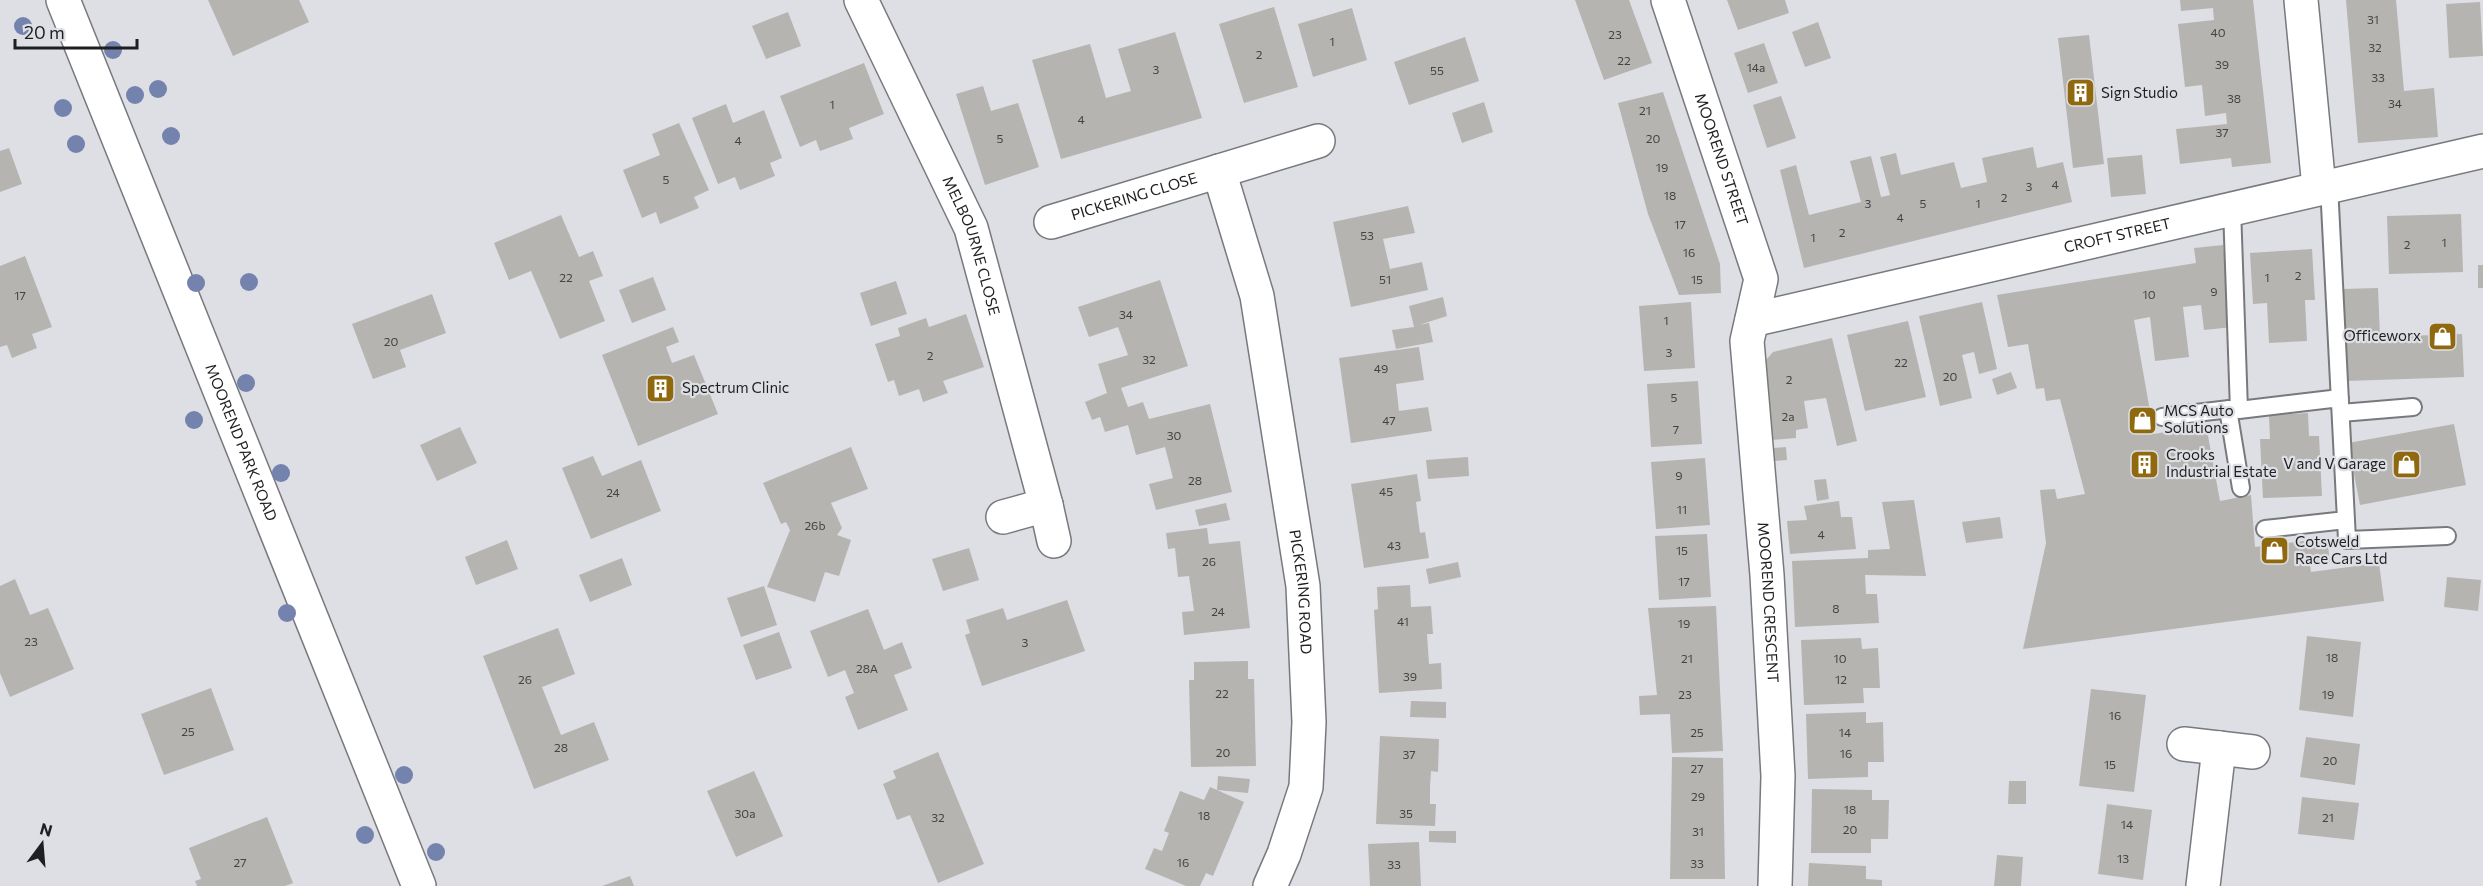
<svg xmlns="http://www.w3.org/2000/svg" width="2483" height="886" viewBox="0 0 2483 886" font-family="Commissioner,sans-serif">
  <rect width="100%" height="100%" fill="#dddfe4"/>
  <path fill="#b6b4b0" d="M208,0h91l10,22 -76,34z
    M1575,0h54l23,63 -48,17z
    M1727,0h58l4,13 -51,17z
    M2180,0h73l18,163 -39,4 -1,-9 -51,6 -4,-35 51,-5 -1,-11 -21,3 -3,-31 -17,2 -7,-63 36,-4 -1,-12 -32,3z
    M2346,0h50l8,91 30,-3 4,49 -80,6z
    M2480,2l3,54 -34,2 -3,-54z
    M1274,7l24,80 -54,16 -25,-79z
    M1352,8l15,52 -54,17 -15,-53z
    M788,12l13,34 -35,13 -14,-33z
    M1818,22l13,36 -26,9 -13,-35z
    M1175,32l27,86 -141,41 -29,-99 58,-16 16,54 25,-7 -13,-42z
    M2089,35l15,129 -31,4 -15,-130z
    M1465,37l14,44 -70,24 -15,-43z
    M1764,43l14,40 -30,10 -14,-40z
    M864,63l20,51 -35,14 4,11 -33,12 -4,-11 -16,7 -20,-51z
    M983,86l8,25 27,-8 21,64 -54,18 -29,-91z
    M1663,92l57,172 1,29 -42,2 -31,-81 -30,-111z
    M1781,96l15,42 -29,10 -14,-43z
    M1484,102l9,30 -31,11 -10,-30z
    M726,104l7,19 31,-13 18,48 -12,5 5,13 -35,14 -5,-13 -17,7 -26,-66z
    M679,123l30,67 -15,7 5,11 -39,16 -4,-12 -14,6 -19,-48 37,-15 -8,-21z
    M2033,147l4,21 26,-6 9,40 -268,66 -24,-98 16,-5 13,50 52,-13 -11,-41 21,-5 10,41 9,-2 -10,-38 16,-4 5,22 53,-13 7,26 26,-6 -5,-24z
    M9,148l13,36 -22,8v-41z
    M2142,155l4,39 -35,3 -4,-39z
    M1408,206l7,27 -32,6 7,30 32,-7 6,28 -77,17 -18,-85z
    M2461,214l2,58 -74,2 -2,-58z
    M561,215l18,42 14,-6 10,25 -14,5 16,40 -45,18 -29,-68 -22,9 -15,-37z
    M2223,245l10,82 -29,3 -3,-25 -18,2 6,50 -34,4 -5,-44 -16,3 20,114 52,-9 14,76 31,-6 4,52 72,-9 3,24 -20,3 1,7 68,-9 5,38 -361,48 23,-106 -6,-53 15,-1 2,10 28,-5 -25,-95 -14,2 -2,-13 -8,1 -8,-45 -20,3 -11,-52 199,-32 -2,-15z
    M2312,249l3,51h-10l2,41 -38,2 -2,-40 -14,1 -3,-51z
    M25,256l27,71 -20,7 5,14 -25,10 -5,-13 -7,2v-81z
    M2478,265h5v23h-5z
    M653,277l13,33 -34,13 -13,-33z
    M1160,280l28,86 -67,22 7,19 15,-5 6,17 61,-15 22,88 -76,18 -7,-26 24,-6 -8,-31 -29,8 -8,-30 -23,7 -5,-15 -8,3 -7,-18 22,-9 -9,-29 30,-9 -10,-28 -29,10 -11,-30z
    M896,281l11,33 -36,12 -11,-33z
    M2378,288l2,49 82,-3 2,43 -118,4 -4,-92z
    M432,294l14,39 -46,17 6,17 -33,12 -21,-55z
    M1443,297l4,19 -28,9 10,-2 4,19 -37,7 -4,-19 22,-3 -5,-21z
    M1691,302l4,66 -51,3 -5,-65z
    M1982,302l15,67 -18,5 -5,-22 -12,3 10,43 -32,8 -21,-90z
    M966,314l18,53 -41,14 5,12 -25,9 -4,-13 -20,7 -5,-16 -6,2 -13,-38 25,-8 -2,-8 28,-10 3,9z
    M1908,321l18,76 -61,14 -18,-76z
    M673,327l6,15 -13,5 6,16 22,-8 24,59 -80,32 -36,-91z
    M1832,338l25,103 -20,5 -11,-48 -22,3 4,27 -12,2v8l-25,2 -5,-80 7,-8z
    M1419,347l5,33 -28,4 3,27 29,-4 4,24 -81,12 -12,-85z
    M2011,372l6,16 -20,7 -5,-16z
    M1698,381l4,63 -51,3 -4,-63z
    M2308,413l1,23h10l3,60 -59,2 -3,-59h10l-1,-24z
    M2454,424l12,61 -106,20 -12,-62z
    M460,427l17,36 -40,18 -17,-36z
    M851,447l17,42 -37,14 11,25 -5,7 14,5 -12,36 -14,-4 -10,30 -48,-15 23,-57 -4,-8 -5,2 -18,-41z
    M1786,447l1,13 -12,1 -1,-13z
    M593,456l9,20 39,-16 20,51 -70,28 -29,-71z
    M1468,457l1,19 -41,3 -2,-19z
    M1705,458l5,67 -54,4 -5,-67z
    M1417,474l4,27 -5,1 2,16 2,15 5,-1 4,26 -65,10 -13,-84z
    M1826,479l3,20 -12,2 -3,-21z
    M1914,500l12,76 -61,-1 1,19h11l2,29 -84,4 -3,-66 76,-3v-8l22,-1 -8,-47z
    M1839,501l2,16h11l4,32 -66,5 -3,-33 20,-1 -3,-14z
    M1226,503l4,17 -31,6 -4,-16z
    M2000,517l3,21 -37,5 -4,-21z
    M1207,528l2,16 31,-3 10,87 -66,7 -2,-23 12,-1 -5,-35 -11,1 -3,-29 -7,1 -2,-16z
    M1707,534l4,63 -52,3 -4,-64z
    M507,540l11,29 -42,16 -11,-28z
    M969,548l10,32 -36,11 -11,-32z
    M622,558l10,27 -42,17 -11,-27z
    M1458,562l3,15 -32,7 -3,-15z
    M2447,577l34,3 -3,31 -34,-4z
    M15,579l15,36 18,-7 26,61 -64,28 -10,-24v-87z
    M1410,585l1,22 20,-1 2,28h-6l2,30 12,-1 1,26 -63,4 -5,-83 4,-1 -1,-22z
    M764,586l13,39 -36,12 -14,-39z
    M1067,600l18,51 -103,35 -17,-51 5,-2 -4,-13 37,-12 4,12z
    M1716,606l7,145 -51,2 -2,-39 -30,1 -1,-19 18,-1 -9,-87z
    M868,609l16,41 18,-8 10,26 -18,7 14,35 -50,20 -13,-33 9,-4 -9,-23 -17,7 -18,-46z
    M558,628l17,46 -33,13 19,48 33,-13 15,38 -75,29 -51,-133z
    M779,632l13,36 -36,12 -13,-35z
    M2307,636l54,6 -8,75 -54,-7z
    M1861,638l1,11 16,-1 2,40h-17l1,15 -60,2 -3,-65z
    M1248,661v18h6l2,87 -65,1 -2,-87h5v-18z
    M211,688l23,62 -70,25 -23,-61z
    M2091,689l55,6 -12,97 -55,-6z
    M1411,701l35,1v16l-36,-1z
    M1866,712v11l17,-1 1,40h-16v15l-60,2 -2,-65z
    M1380,736l59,3 -1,33 -7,-1 -1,16v17h6l-1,22 -59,-2z
    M2306,737l54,7 -5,41 -55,-8z
    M938,752l46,112 -46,19 -28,-68 -13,5 -14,-36 13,-6 -3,-7z
    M1672,757l51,1 2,121h-55z
    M754,771l29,65 -47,21 -29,-66z
    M1218,776l32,3 -2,14 -31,-3 27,12 -31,74 -7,-3 -6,13h-14l-41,-17 9,-21 8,3 7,-18 -5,-2 16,-40 24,9 6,-13 7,3z
    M2009,781h17v23h-18z
    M1812,789l60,1v10h17l-1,39h-17v14h-60z
    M2302,797l57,6 -5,37 -56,-6z
    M2107,804l45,6 -9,70 -45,-6z
    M267,817l26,66 -8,3h-88l-2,-5 6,-2 -12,-31z
    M1429,831h27v12l-27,-1z
    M1419,842l2,44h-51l-2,-42z
    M1997,855l26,2 -2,29h-27z
    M1809,863l57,3v13l16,1v6h-74z
    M630,876l4,10h-32z"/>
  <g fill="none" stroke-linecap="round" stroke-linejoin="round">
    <defs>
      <path id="service" d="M2329,185l18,355 100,-4
        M2232,208l7,202 101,-12
        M2228,409l13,79
        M2341,413l72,-6
        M2162,417l76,-9
        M2265,529l81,-9"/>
      <g id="minor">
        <path id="s1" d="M861,0l110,228 75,277"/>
        <path id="s2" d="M1668,0l93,279 -14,62 20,234 11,201 -3,110"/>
        <path d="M2301,0l18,188"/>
        <path id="s3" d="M1219,171l38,125 46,290 6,136 -3,65 -22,67 -14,32"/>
        <path id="s4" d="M1051,222l267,-81"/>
        <path id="s5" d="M1752,320l731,-169"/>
        <path d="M1003,517l43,-12 8,36"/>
        <path d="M2184,744l69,8"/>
        <path d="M2203,886l16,-138"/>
      </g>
      <g id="tertiary">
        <path id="s6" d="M63,0l356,886"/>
      </g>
    </defs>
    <use href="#service" stroke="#77797d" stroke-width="20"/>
    <use href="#minor" stroke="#77797d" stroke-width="36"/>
    <use href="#tertiary" stroke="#77797d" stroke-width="36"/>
    <use href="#service" stroke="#fff" stroke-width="16"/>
    <use href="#minor" stroke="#fff" stroke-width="33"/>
    <use href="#tertiary" stroke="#fff" stroke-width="33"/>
  </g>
  <g fill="#7482ae">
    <circle cx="23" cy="26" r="9"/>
    <circle cx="113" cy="50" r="9"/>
    <circle cx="158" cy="89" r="9"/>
    <circle cx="135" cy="95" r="9"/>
    <circle cx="63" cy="108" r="9"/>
    <circle cx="171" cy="136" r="9"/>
    <circle cx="76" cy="144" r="9"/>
    <circle cx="249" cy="282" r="9"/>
    <circle cx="196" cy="283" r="9"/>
    <circle cx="246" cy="383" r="9"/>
    <circle cx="194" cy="420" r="9"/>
    <circle cx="281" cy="473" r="9"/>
    <circle cx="287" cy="613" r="9"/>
    <circle cx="404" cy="775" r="9"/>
    <circle cx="365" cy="835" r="9"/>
    <circle cx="436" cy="852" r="9"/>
  </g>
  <defs>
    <symbol id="building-square" viewBox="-11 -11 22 22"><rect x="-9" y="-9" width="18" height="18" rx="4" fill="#90690f" stroke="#dddfe4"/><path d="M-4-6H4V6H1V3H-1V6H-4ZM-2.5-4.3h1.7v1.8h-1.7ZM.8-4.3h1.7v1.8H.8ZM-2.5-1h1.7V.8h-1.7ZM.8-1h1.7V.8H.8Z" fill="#fff"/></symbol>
    <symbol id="shop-square" viewBox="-11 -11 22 22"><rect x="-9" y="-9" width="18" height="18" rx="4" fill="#90690f" stroke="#dddfe4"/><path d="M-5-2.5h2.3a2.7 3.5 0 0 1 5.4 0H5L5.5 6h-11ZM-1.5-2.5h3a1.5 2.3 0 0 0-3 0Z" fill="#fff"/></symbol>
  </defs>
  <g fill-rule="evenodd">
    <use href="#building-square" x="2064" y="76" width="33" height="33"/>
    <use href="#shop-square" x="2426" y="320" width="33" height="33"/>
    <use href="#building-square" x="644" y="372" width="33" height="33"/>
    <use href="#shop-square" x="2126" y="404" width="33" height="33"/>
    <use href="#building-square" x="2128" y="448" width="33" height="33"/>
    <use href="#shop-square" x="2390" y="448" width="33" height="33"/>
    <use href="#shop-square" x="2258" y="534" width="33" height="33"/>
  </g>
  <g text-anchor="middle" stroke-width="4.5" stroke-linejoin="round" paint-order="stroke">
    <g font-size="12" fill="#444">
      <text x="2373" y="24">31</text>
      <text x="2218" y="37">40</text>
      <text x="1615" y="39">23</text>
      <text x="1332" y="46">1</text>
      <text x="2375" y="52">32</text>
      <text x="1259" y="59">2</text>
      <text x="1624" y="65">22</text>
      <text x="2222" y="69">39</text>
      <text x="1756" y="72">14a</text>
      <text x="1156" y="74">3</text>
      <text x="1437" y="75">55</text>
      <text x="2378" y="82">33</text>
      <text x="2234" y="103">38</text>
      <text x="2395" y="108">34</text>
      <text x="832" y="109">1</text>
      <text x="1645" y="115">21</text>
      <text x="1081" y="124">4</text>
      <text x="2222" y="137">37</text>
      <text x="1000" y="143">5</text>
      <text x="1653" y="143">20</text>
      <text x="738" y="145">4</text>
      <text x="1662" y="172">19</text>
      <text x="666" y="184">5</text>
      <text x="2055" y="189">4</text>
      <text x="2029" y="191">3</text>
      <text x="1670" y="200">18</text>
      <text x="2004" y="202">2</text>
      <text x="1868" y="208">3</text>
      <text x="1923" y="208">5</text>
      <text x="1978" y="208">1</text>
      <text x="1900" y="222">4</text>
      <text x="1680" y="229">17</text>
      <text x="1842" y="237">2</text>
      <text x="1367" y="240">53</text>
      <text x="1813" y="242">1</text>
      <text x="2444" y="247">1</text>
      <text x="2407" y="249">2</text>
      <text x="1689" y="257">16</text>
      <text x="2298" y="280">2</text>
      <text x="566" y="282">22</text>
      <text x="2267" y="282">1</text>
      <text x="1385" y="284">51</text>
      <text x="1697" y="284">15</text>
      <text x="2214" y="296">9</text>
      <text x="2149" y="299">10</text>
      <text x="20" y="300">17</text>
      <text x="1126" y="319">34</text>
      <text x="1666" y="325">1</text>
      <text x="391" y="346">20</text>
      <text x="1669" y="357">3</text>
      <text x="930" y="360">2</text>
      <text x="1149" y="364">32</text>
      <text x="1901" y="367">22</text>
      <text x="1381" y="373">49</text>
      <text x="1950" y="381">20</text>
      <text x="1789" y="384">2</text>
      <text x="1674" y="402">5</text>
      <text x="1788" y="421">2a</text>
      <text x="1389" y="425">47</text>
      <text x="1676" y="434">7</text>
      <text x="1174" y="440">30</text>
      <text x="1679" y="480">9</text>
      <text x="1195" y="485">28</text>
      <text x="1386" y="496">45</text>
      <text x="613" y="497">24</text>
      <text x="1682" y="514">11</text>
      <text x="815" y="530">26b</text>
      <text x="1821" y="539">4</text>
      <text x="1394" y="550">43</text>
      <text x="1682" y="555">15</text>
      <text x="1209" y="566">26</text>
      <text x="1684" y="586">17</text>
      <text x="1836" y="613">8</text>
      <text x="1218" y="616">24</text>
      <text x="1403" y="626">41</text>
      <text x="1684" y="628">19</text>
      <text x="31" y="646">23</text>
      <text x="1025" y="647">3</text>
      <text x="2332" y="662">18</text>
      <text x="1687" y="663">21</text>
      <text x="1840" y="663">10</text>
      <text x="867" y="673">28A</text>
      <text x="1410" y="681">39</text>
      <text x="525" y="684">26</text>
      <text x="1841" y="684">12</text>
      <text x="1222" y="698">22</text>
      <text x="1685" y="699">23</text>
      <text x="2328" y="699">19</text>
      <text x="2115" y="720">16</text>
      <text x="188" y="736">25</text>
      <text x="1697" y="737">25</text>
      <text x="1845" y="737">14</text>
      <text x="561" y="752">28</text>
      <text x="1223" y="757">20</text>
      <text x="1846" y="758">16</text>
      <text x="1409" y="759">37</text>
      <text x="2330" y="765">20</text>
      <text x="2110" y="769">15</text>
      <text x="1697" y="773">27</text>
      <text x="1698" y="801">29</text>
      <text x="1850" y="814">18</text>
      <text x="745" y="818">30a</text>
      <text x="1406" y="818">35</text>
      <text x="1204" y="820">18</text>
      <text x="938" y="822">32</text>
      <text x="2328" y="822">21</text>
      <text x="2127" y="829">14</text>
      <text x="1850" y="834">20</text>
      <text x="1698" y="836">31</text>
      <text x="2123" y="863">13</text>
      <text x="240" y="867">27</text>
      <text x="1183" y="867">16</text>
      <text x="1697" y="868">33</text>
      <text x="1394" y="869">33</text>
    </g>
    <g font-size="15" fill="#1e1f20" stroke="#dddfe4" text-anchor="start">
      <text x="2101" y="98">Sign Studio</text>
      <text x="2421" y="341" text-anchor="end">Officeworx</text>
      <text x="682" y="393">Spectrum Clinic</text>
      <text x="2164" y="416">MCS Auto<tspan x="2164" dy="17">Solutions</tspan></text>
      <text x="2166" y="460">Crooks<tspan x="2166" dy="17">Industrial Estate</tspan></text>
      <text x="2386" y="469" text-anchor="end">V and V Garage</text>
      <text x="2295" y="547">Cotsweld<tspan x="2295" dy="17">Race Cars Ltd</tspan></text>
    </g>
    <g font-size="15" fill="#1e1f20" stroke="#dddfe4">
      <text dy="5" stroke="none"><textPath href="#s2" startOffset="168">MOOREND STREET</textPath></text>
      <text dy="5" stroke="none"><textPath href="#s4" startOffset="87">PICKERING CLOSE</textPath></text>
      <text dy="5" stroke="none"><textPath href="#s5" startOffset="375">CROFT STREET</textPath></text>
      <text dy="5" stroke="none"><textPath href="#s1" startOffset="270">MELBOURNE CLOSE</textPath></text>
      <text dy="5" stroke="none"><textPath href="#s6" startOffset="477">MOOREND PARK ROAD</textPath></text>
      <text dy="5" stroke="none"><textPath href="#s3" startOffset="430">PICKERING ROAD</textPath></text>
      <text dy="5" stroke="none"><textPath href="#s2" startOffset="620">MOOREND CRESCENT</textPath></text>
    </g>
  </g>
  <g transform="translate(42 844) rotate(16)" stroke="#dddfe4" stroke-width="4.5" paint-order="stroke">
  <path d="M0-4.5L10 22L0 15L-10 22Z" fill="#1e1f20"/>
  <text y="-9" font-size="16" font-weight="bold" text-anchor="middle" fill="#1e1f20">N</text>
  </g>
  <path d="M15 39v9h122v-9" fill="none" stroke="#1e1f20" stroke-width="3"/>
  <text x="24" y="39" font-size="18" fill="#1e1f20" stroke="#dddfe4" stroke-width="4.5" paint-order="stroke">20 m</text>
</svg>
